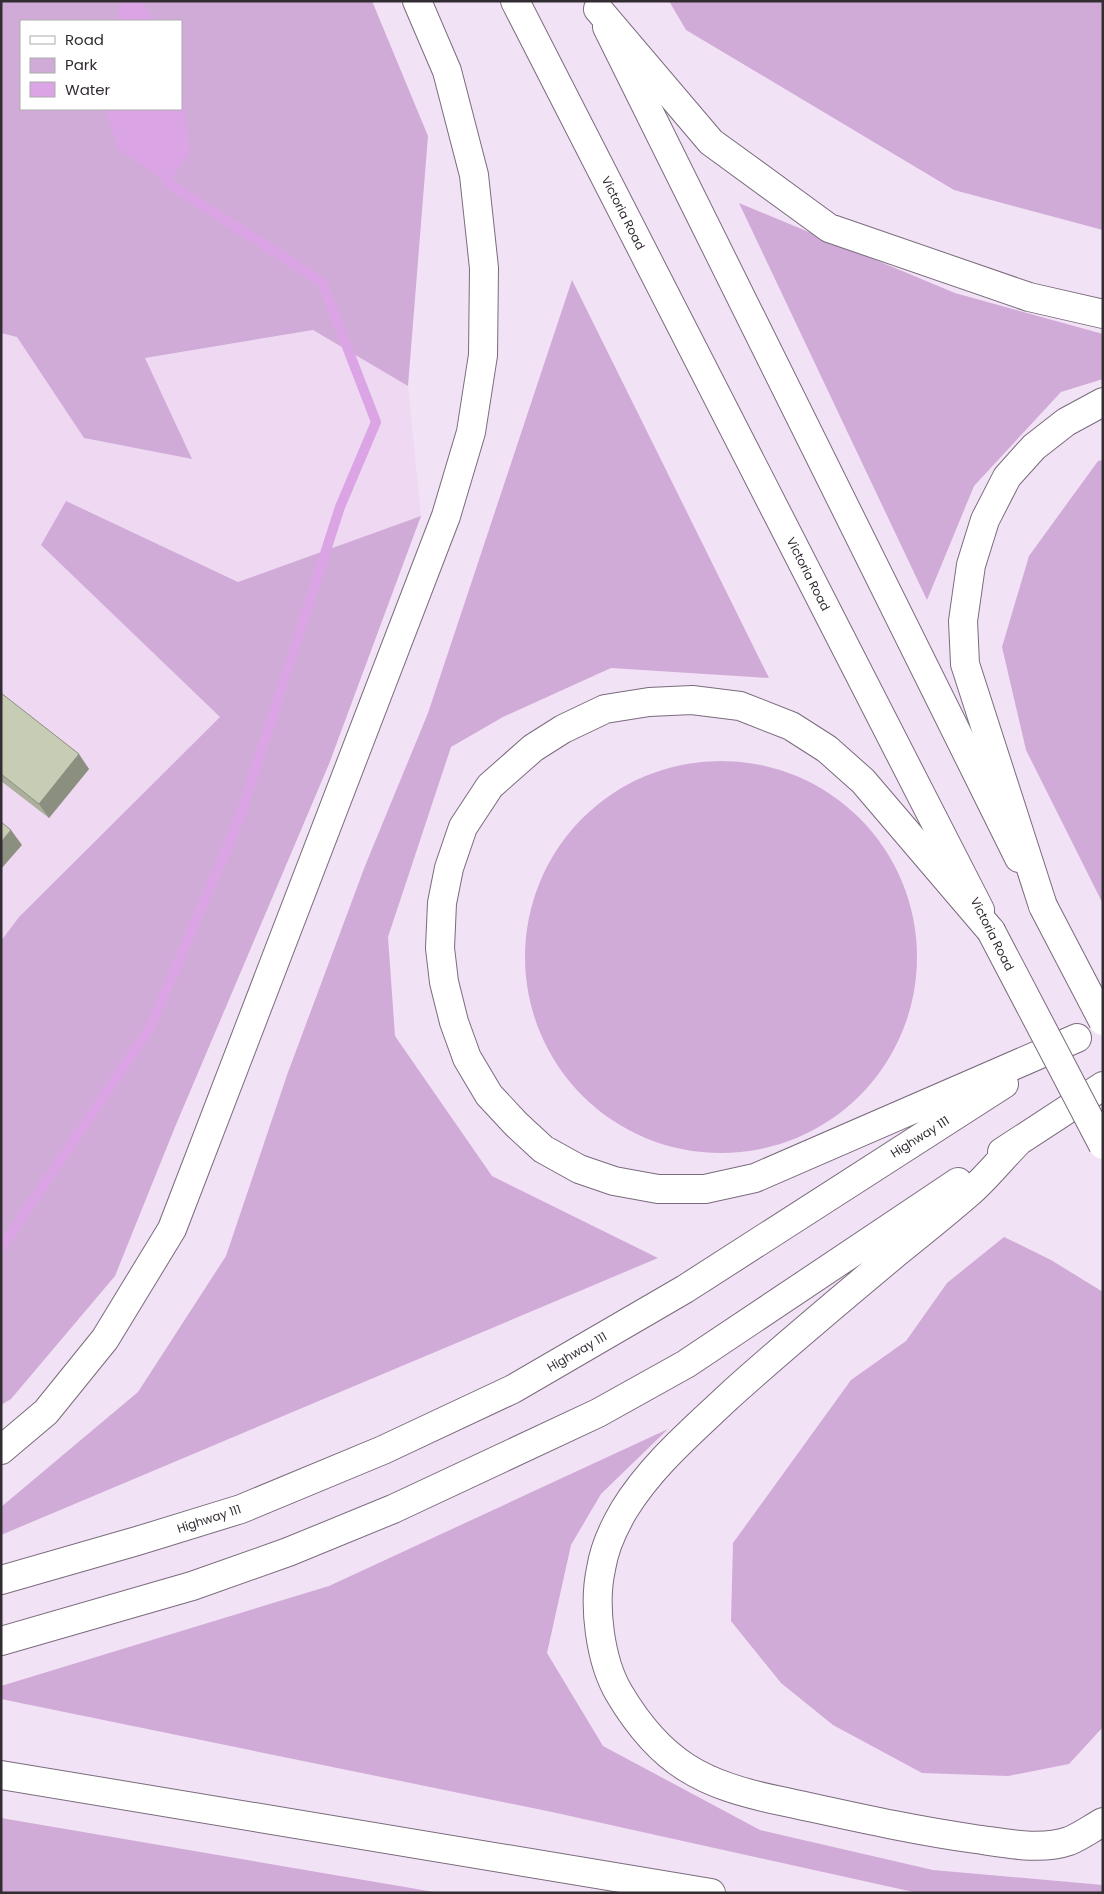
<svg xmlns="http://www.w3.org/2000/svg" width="1104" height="1894" viewBox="0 0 1104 1894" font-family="Poppins,sans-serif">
  <rect width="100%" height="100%" fill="#f2e2f5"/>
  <path fill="#eed8f2" d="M313,330l95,56 13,130 -183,66 -172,-81 -24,44 178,172 -201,200 -18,24v-608l16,3 67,102 107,21 -46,-101z"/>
  <path fill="#d1abd8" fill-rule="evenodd" d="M1,1h371l56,135 -20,250 -95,-56 -168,28 47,101 -108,-21 -67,-101 -16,-4zM21,21h160v88h-160z
    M669,1h434v229l-149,-40 -268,-160z
    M739,203l216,90 148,41v45l-42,13 -87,94 -47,114z
    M572,280l197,398 -158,-10 -108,49 -52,30 -63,190 7,99 97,140 166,82 -657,277v-28l137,-115 88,-136 61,-181 78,-209 63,-153z
    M1103,460v444l-77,-154 -24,-103 27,-91 69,-95z
    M66,501l172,81 183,-66 -92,248 -154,363 -60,149 -104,123 -10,6v-464l18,-24 201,-200 -179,-172z
    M525 957a196 196 0 1 1 392 0a196 196 0 1 1-392 0Z
    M1004,1237l47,23 52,32v435l-34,37 -61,12 -86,-3 -89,-48 -52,-42 -50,-62 2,-78 118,-163 55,-39 41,-58z
    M668,1429l-67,65 -30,51 -24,108 56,93 157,84 173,40 170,15v8h-185l-366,-81 -551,-113v-13l328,-100z
    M1,1818l439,75h-437l-2,-1z"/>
  <path fill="#dba4e5" d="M123,1h17l15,20h-41z
    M181,81l9,72 -22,30 -50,-34 -13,-40h76z"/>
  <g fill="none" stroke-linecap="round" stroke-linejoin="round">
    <path stroke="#dba4e5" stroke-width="10" d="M1,1249l150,-223 89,-209 100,-310 36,-85 -54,-140 -154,-99"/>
    <defs>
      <path id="major" d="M515,1l465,909
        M607,27l412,831"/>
      <path id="highway" d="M598,9l113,133 118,86 200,69 74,17
        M1043,906l-78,-242 -2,-43 8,-56 14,-45 22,-43 27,-30 32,-25 37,-20
        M991,931l-128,-150 -36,-32 -36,-23 -51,-20 -48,-6 -43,2 -44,7 -42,20 -30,19 -43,38 -27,41 -14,41 -7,35 -2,45 4,34 10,40 13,36 22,37 27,29 27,25 36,20 35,12 44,8h47l50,-11 322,-140
        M1018,1142c-16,16 -31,35 -48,50 -24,21 -49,41 -74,61 -57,48 -114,95 -169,145 -37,35 -76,68 -103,112 -10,17 -20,39 -23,59 -8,36 -1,92 18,124 42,71 84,92 162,108 65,14 129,29 194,38 30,4 65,12 94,2 12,-5 23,-13 34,-19
        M1002,1152l101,-66
        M1,1450l45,-38 59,-73 67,-110 274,-713 25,-84 12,-77 1,-87 -10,-93 -27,-104 -30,-70
        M1,1580l136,-39 104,-32 142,-59 130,-61 172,-100 319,-205
        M1,1641l191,-55 96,-34 105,-43 205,-96 88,-49 272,-182
        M1,1775l710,118"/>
    </defs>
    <use href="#major" stroke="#7a6b7d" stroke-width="30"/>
    <use href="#highway" stroke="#7a6b7d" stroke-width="30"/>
    <use href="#major" stroke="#fff" stroke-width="28"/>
    <use href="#highway" stroke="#fff" stroke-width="28"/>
    <defs>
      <path id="major-bridge" d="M1043,906l60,115
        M991,931l112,214"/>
    </defs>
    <use href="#major-bridge" stroke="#7a6b7d" stroke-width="30" stroke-linecap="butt"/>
    <use href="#major-bridge" stroke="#fff" stroke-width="28"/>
  </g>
  <path fill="#abaf9c" d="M1,693l88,76 -40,49 -48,-37z"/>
  <path fill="#8b8f7f" d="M79,754l10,15 -40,49 -10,-14z
    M11,830l11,15 -21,24v-27z"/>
  <path fill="#c7ccb5" stroke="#8b8f7f" d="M1,693l78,61 -40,50 -38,-30z
    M1,822l10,8 -10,12z"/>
  <g text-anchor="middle" stroke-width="4" stroke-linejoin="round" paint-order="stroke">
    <g font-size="12" fill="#322c33" stroke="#fff">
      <text transform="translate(623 213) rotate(63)" y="4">Victoria Road</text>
      <text transform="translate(808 574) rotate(63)" y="4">Victoria Road</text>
      <text transform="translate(992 934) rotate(63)" y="4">Victoria Road</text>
      <text transform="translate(920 1137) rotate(-32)" y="4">Highway 111</text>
      <text transform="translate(577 1352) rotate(-30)" y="4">Highway 111</text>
      <text transform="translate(209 1519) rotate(-18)" y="4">Highway 111</text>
    </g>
  </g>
  <rect width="1104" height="1894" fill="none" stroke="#322c33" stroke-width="5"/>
  <rect x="20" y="20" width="162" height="90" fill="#ffffff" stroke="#adabad"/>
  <rect x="30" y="36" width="25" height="8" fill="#ffffff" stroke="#adabad"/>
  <text x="65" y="45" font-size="15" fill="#322c33">Road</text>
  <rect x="30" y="58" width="25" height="15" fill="#d1abd8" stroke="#adabad"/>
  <text x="65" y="70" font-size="15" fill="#322c33">Park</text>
  <rect x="30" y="82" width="25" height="15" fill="#dba4e5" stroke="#adabad"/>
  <text x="65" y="95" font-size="15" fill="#322c33">Water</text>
</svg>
